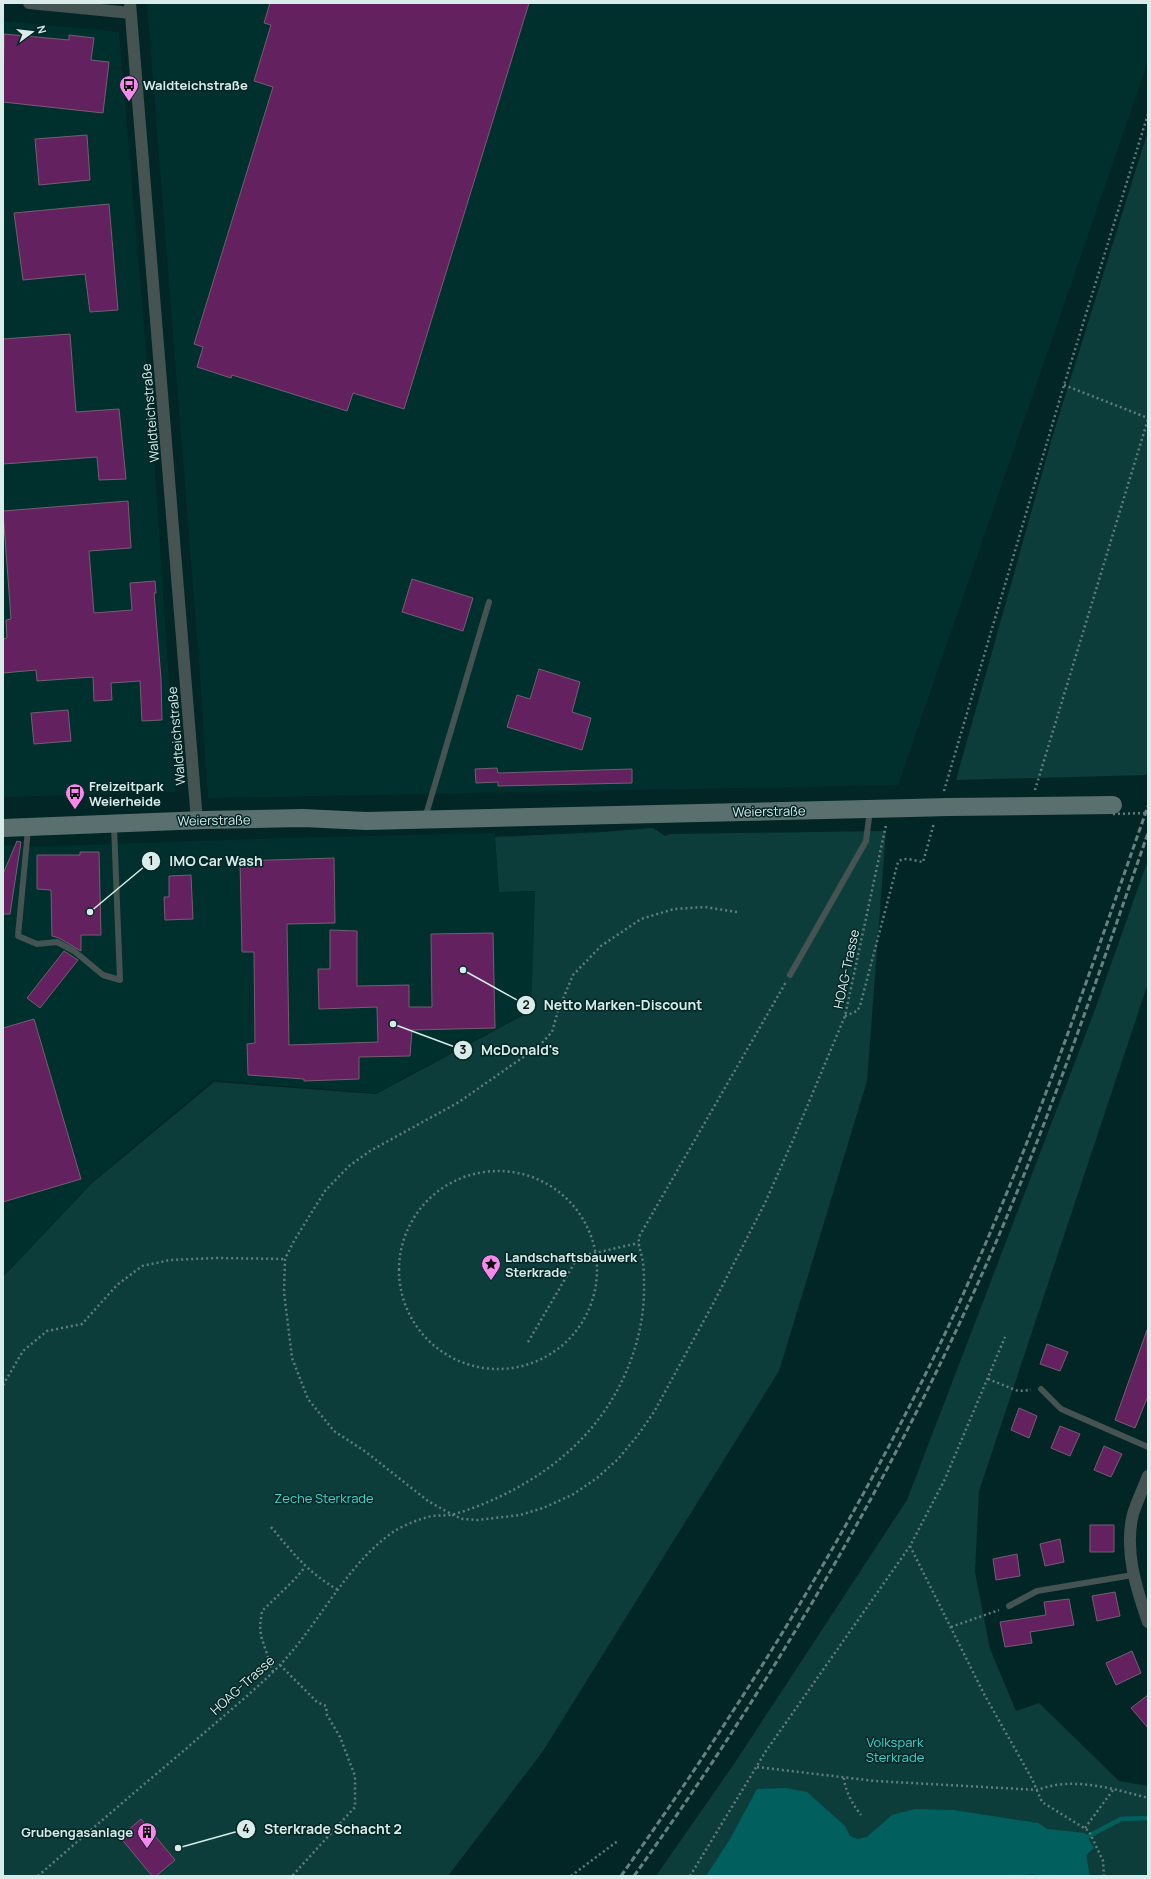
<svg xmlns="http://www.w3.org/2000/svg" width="1151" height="1879" viewBox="0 0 1151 1879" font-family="Manrope,sans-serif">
  <rect width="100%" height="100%" fill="#022625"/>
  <path fill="#00302e" d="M147,3h1001v58l-250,724 -690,13 -8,-123z
    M3,21l116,11 32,378 25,382 -173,5z
    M495,833l3,59h37l-4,118 -155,83 -163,-13 -121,102 -89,94v-431l26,2 257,-9z"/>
  <path fill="#0c3d3b" d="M1148,131v640l-2,4 -190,5 96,-342z
    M653,828l12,8 5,-2 216,-3 -19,250 -88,290 -236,380 -95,125h-445v-599l89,-94 122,-101 162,12 155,-83 4,-120 -36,1 -4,-55 109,-5z
    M1148,860v123l-169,508 -4,81 15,77 26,62 23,-8 80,78 29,5v90h-492l80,-115 171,-261 186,-485z"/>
  <path fill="#01605d" d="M786,1788l21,4 38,34 5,10 8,3 9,-2 25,-22 23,-6 38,1 85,13 9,6 38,4 9,15 -8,7 4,21h-55l-2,-2 -7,2h-320l24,-37 27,-50z"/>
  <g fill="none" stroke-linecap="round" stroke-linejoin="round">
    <path stroke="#01605d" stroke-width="4.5" d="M1083,1839l38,-20 27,-1"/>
  </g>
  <path fill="#64215f" stroke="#745e71" d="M270,3h259l-125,406 -51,-16 -6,18 -115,-36 -1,3 -34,-11 6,-20 -9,-3 79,-257 -19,-6 17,-56 -7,-2z
    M4,34l65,6v-5l25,3 -3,22 18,2 -6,51 -100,-11z
    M87,135l3,45 -51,5 -4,-46z
    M109,204l9,106 -28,2 -5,-38 -62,6 -9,-67z
    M70,334l6,78 43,-3 7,70 -27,1 -2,-23 -94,7v-125z
    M128,501l3,47 -42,3 5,62 38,-3 -2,-27 25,-2 1,12h-2l7,86 1,41 -20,1 -2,-40 -29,2 1,17 -18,1 -1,-24 -56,4 -1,-11 -33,3v-34l4,-1 -1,-18 5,-1 -8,-108z
    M412,579l61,19 -10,33 -61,-19z
    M539,669l41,13 -8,30 19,6 -9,32 -75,-23 10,-32 13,4z
    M68,710l3,31 -37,3 -3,-31z
    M497,768l1,5 134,-4v14l-134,3v-4l-22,1 -1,-14z
    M17,841l4,1 -11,72h-7v-40z
    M80,852h19l2,83h-20v16l-22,-13 -7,-2 -1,-46 -14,-1v-34h43z
    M334,858l1,65 -48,1 2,121 89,-3 -1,-35 -58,2 -1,-40h12v-39l27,1v55l52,-1v22h23l-1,-73 62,-1 2,95 -83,2 -2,26 -51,1v22l-55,2v-2l-56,-4 -1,-31 8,-1 -1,-91h-12l-2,-91z
    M191,875l2,44 -28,1 -1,-23h5v-21z
    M64,951l14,9 -38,48 -13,-10z
    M34,1019l47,160 -78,23v-174z
    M1147,1330l1,66 -13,32 -20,-8z
    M1047,1344l21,8 -8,19 -20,-7z
    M1019,1408l18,8 -8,22 -18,-8z
    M1060,1426l20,8 -10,22 -19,-8z
    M1104,1446l18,8 -11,23 -17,-7z
    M1090,1525h24v27h-24z
    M1060,1539l4,23 -19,4 -5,-22z
    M1017,1554l3,22 -24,4 -3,-21z
    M1115,1592l5,24 -23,5 -5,-25z
    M1069,1599l5,26 -44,7 2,11 -27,4 -5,-25 46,-7 -2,-13z
    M1132,1651l9,22 -25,12 -10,-22z
    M1148,1695v33l-17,-20z
    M141,1819l34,41 -19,16h-4l-32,-39z"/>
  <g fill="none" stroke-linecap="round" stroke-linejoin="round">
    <path stroke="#617d7c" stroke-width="2.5" stroke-dasharray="2 3" stroke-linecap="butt" d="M1064,385l84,33
      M1035,790l113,-371
      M944,791l120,-406 84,-271
      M737,912l-32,-5 -31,2 -33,10 -40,27 -28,29 -15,36 -6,21 -13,14 -80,56 -89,49 -21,15 -24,25 -31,50 -9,18 -1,33 8,66 16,41 26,32 32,21 62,49 25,14 10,4 15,1 42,-5 23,-7 29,-13 25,-17 21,-19 20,-24 16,-23 60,-110 51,-99 28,-63 52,-124 41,-191
      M845,1016l12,-5 3,-5 38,-144c6,-6 17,-1 25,0l11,-39
      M399 1270a99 99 0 1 1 198 0a99 99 0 1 1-198 0Z
      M528,1342l50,-85 60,-14
      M988,1379l30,12 13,-1
      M3,1385l20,-34 24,-20 35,-7 35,-39 25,-19 28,-6 46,-2 69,1
      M271,1527c23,27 35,44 67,63
      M910,1546l74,148 48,85 10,23 47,29 14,30 1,15
      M951,1627l48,-17
      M280,1665l37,37 9,4 1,9 13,22 15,39v31l-63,69
      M273,1672l-12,-36 -1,-11 2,-14 33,-32 10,-12
      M757,1767l118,14 163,9c33,-14 77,-1 110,8
      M844,1778c1,13 9,27 17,37
      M1085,1828l28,-38
      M38,1876c49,-43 99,-86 149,-128 30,-27 62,-52 91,-81 41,-42 66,-100 115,-135 11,-7 26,-13 39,-16 8,-1 16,0 23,-2 62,-19 122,-57 156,-113 21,-34 34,-76 33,-116 0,-8 0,-19 -2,-28 -2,-9 -5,-13 -2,-22l146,-253
      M571,1876l48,-36
      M690,1876l76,-125 144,-205 35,-67 60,-142"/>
    <path stroke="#455352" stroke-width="6" d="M425,818l64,-216
      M28,829l-10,107 19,8 20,-2 17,9 29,24 17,5 -6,-154
      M790,975l76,-134 4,-31
      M1041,1389l20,20 87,38
      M1009,1606l28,-15 96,-16"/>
    <path stroke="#455352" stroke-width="12" d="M29,3l102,10
      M130,3l67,818
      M1148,1476c-5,13 -11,25 -15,38 -9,36 3,74 15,108"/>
    <path stroke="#59706e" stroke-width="18" d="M948,807l165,-2
      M3,828l201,-8 99,-2 63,3 544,-13"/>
    <path stroke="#658280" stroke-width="3" stroke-dasharray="6 3" stroke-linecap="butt" d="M621,1876c134,-189 255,-385 349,-597 69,-154 122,-314 178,-473
      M634,1876c133,-186 250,-384 344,-593 66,-146 117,-299 170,-450"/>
    <path stroke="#617d7c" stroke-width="2.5" stroke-dasharray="2 3" stroke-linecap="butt" d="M1113,814l35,-1"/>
    <path stroke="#59706e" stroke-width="18" d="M910,808l38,-1"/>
  </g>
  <defs>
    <symbol id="bus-pin" viewBox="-11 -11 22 30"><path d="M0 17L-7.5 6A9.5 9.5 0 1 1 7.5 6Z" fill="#f788ec" stroke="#022625"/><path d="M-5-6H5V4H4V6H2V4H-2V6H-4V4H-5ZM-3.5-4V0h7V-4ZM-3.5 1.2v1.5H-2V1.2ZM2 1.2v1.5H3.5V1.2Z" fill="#111"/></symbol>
    <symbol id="sight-pin" viewBox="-11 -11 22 30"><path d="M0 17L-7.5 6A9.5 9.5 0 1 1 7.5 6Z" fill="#f788ec" stroke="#022625"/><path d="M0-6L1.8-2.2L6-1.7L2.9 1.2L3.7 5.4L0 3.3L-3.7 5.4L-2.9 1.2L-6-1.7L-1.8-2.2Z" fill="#111"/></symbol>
    <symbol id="building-pin" viewBox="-11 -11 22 30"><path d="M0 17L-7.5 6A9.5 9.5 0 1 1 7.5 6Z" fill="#f788ec" stroke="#022625"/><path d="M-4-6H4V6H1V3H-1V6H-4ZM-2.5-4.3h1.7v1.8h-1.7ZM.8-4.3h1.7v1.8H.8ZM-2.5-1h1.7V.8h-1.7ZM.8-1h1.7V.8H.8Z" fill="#111"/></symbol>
  </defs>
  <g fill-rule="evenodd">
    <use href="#bus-pin" x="118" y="74" width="22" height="30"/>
    <use href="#bus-pin" x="64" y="782" width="22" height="30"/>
    <use href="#sight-pin" x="480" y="1253" width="22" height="30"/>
    <use href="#building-pin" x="136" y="1821" width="22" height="30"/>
  </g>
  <g text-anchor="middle" stroke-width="3" stroke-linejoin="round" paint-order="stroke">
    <g font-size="13" font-weight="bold" fill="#d9ecea" stroke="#022625" text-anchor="start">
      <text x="143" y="90">Waldteichstraße</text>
      <text x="89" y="791">Freizeitpark<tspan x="89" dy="15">Weierheide</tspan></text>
      <text x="505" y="1262">Landschaftsbauwerk<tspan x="505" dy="15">Sterkrade</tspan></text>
      <text x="133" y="1837" text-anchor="end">Grubengasanlage</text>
    </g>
    <g font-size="13" fill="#d9ecea" stroke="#022625">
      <text transform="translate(150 413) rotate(-95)" y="5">Waldteichstraße</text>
      <text transform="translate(176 736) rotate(-95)" y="5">Waldteichstraße</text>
      <text transform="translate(769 811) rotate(-1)" y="5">Weierstraße</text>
      <text transform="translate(214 820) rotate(-1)" y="5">Weierstraße</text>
      <text transform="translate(846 969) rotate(-78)" y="5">HOAG-Trasse</text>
      <text transform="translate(242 1685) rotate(-42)" y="5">HOAG-Trasse</text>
    </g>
    <g font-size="13" fill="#41dad4" stroke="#022625">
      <text x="324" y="1503">Zeche Sterkrade</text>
      <text x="895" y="1747">Volkspark<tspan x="895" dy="15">Sterkrade</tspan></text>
    </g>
  </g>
  <path fill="none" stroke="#d9ecea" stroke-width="1.5" d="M90 912L151 861M463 970L526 1005M393 1024L463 1050M178 1848L246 1829"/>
  <g fill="#d9ecea" stroke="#022625" stroke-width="1.5">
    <circle cx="90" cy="912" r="4"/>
    <circle cx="463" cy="970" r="4"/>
    <circle cx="393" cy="1024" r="4"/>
    <circle cx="178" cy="1848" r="4"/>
    <circle cx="151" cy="861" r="10"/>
    <circle cx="526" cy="1005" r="10"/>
    <circle cx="463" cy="1050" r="10"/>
    <circle cx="246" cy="1829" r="10"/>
  </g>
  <g font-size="12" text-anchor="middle" font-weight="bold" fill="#111">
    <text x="151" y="865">1</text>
    <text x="526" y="1009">2</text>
    <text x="463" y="1054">3</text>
    <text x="246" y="1833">4</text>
  </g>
  <g font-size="14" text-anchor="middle" font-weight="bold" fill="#d9ecea" stroke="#022625" stroke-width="3" stroke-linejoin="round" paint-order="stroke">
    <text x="216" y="866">IMO Car Wash</text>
    <text x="623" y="1010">Netto Marken-Discount</text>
    <text x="520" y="1055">McDonald's</text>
    <text x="333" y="1834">Sterkrade Schacht 2</text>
  </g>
  <rect width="1151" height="1879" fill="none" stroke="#d9ecea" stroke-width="8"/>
  <g transform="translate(32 32) rotate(75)" stroke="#022625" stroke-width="3" paint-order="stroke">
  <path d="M0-3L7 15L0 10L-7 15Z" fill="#d9ecea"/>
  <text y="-6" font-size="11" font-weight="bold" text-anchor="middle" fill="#d9ecea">N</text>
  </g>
</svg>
